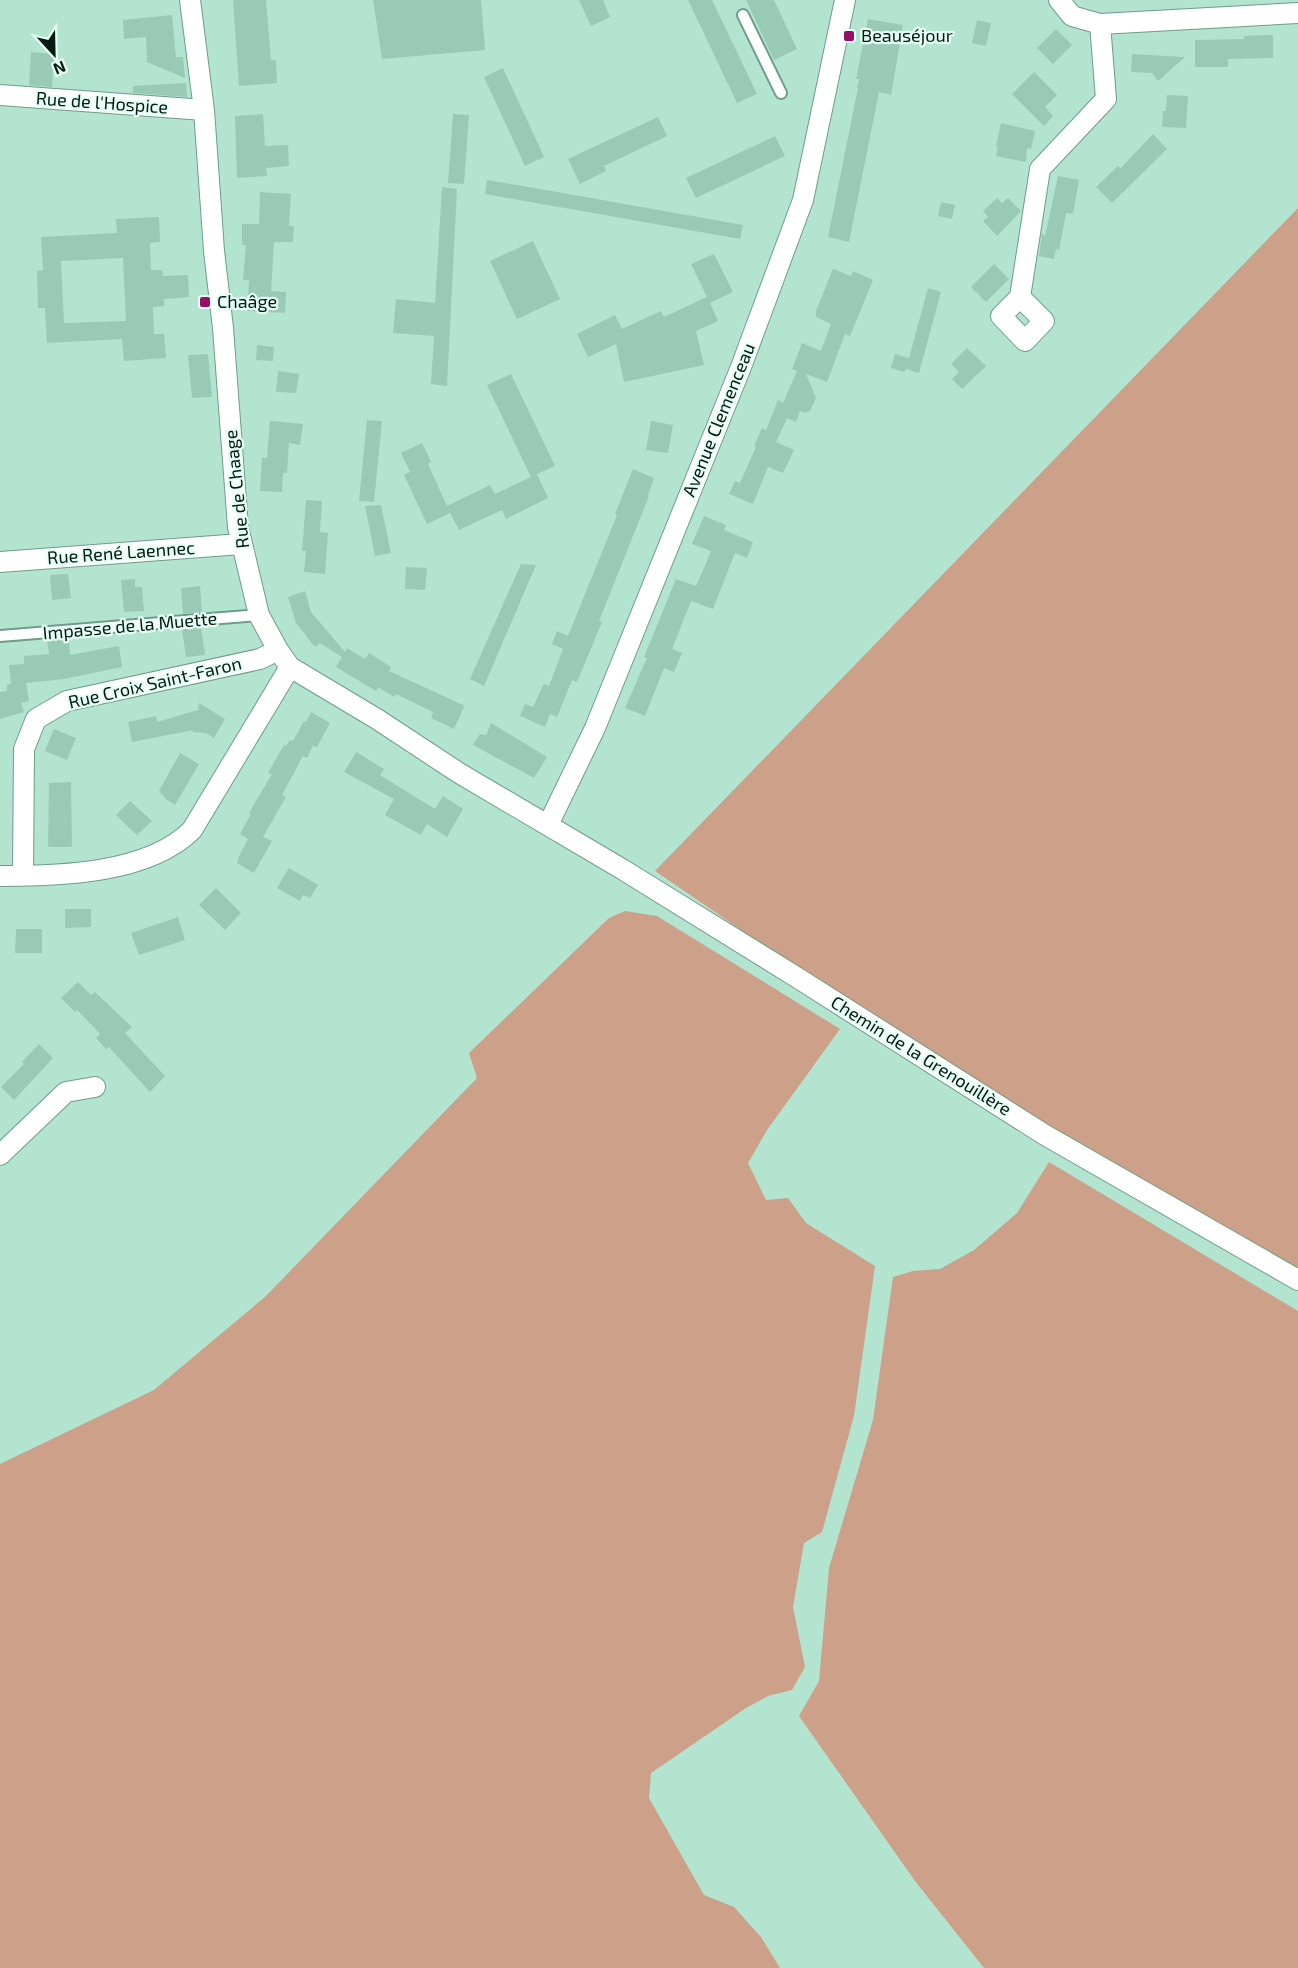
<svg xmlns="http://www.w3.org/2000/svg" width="1298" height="1968" viewBox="0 0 1298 1968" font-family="'Exo 2',sans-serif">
  <rect width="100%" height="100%" fill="#b3e4d0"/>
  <path fill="#cda089" d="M1298,208v1062l-227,-131 -261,-162 -155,-106z
    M625,911l32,5 183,113 -73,101 -19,33 18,37 22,-2 18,25 69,43 -21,150 -32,116 -18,11 -11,64 12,60 -13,23 -24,6 -22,12 -95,65 -2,25 55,97 30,12 27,30 19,31h-780v-504l154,-74 112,-94 211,-218 -8,-25 140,-135z
    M1049,1162l249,149v657h-314l-69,-87 -116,-165 20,-35 10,-113 44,-148 20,-143 20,-6 27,-2 34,-19 43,-37z"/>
  <path fill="#99cab6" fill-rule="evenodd" d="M233,0h33l5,60h5l1,23 -38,3z
    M373,0h108l4,50 -103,9z
    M579,0h24l7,17 -19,9z
    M688,0h24l45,94 -20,9z
    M746,0h28l23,49 -23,11z
    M172,15l4,42h7l2,21 -38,-16 -1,-25 -22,2 -1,-19z
    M868,19l35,6 -12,70 -12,-3 -30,150 -21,-5 30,-149h-1l2,-9h-3z
    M977,20l14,3 -5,23 -14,-3z
    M1056,29l16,16 -19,19 -16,-16z
    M1273,35v23l-45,1v8h-33v-27l49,-1v-3z
    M31,52l23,2 -2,33 -23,-2z
    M1132,54l17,1 36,2 -27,24 -6,-8 -21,-1z
    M503,68l41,89 -19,9 -41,-89z
    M1034,72l23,23 -12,12 8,9 -9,10 -32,-32z
    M186,83l1,14 -54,-4v-7z
    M1167,95l21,1 -2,32 -24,-1 1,-16h3z
    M263,114l2,32 23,-1 1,21 -23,2 1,8 -30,2 -2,-62z
    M453,114l16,1 -5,69 -16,-1z
    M658,117l9,19 -63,30 2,5 -26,13 -12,-25z
    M1001,123l34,8 -4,18 -4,-1 -1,14 -30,-6 2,-9h-2z
    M1153,134l14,15 -55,54 -16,-16 22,-21 2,3z
    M775,136l10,20 -89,42 -10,-20z
    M1058,176l21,4 -6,34 -7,-1 -7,37 -3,-1 -2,10 -15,-3 3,-23 3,3z
    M487,180l36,6 220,39 -3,14 -255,-45z
    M442,187l15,2 -10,197 -16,-2 3,-48 -41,-3 3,-34 39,4z
    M260,192l31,2 -2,32h5l-1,16h-19l-3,49 15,1 -1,21 -38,-2 2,-31h-6l3,-35h-4v-21h17z
    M997,198l5,5 6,-5 13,13 -24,25 -14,-15 5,-4 -5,-6z
    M941,202l14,3 -3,14 -14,-3z
    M159,217l1,25 -10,1 1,27h11l1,6 25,-1 1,22 -25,2v7l-11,1 1,27h10l2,24 -42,3 -2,-22 -75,4 -2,-35h-7l-1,-37 6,-1 -2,-33 76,-4 -1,-14zM123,258l3,63 -62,2 -3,-62z
    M533,241l27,58 -43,20 -27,-58z
    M714,254l19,38 -23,11 8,18 -22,10 8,34 -80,17 -8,-38 -28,13 -11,-23 38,-19 7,14 39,-18 3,6 43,-20 -16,-33z
    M994,264l15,15 -23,23 -15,-15z
    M833,269l18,7 2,-5 20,9 -23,56 -5,-2 -18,48 -21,-8 10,24 -6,13 -5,2 -5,-2 -4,11 -9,-4 -11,24 18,8 -11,23 -15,-6 -15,37 -24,-10 6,-13 5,2 16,-36 -2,-1 8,-18 4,2 12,-30 5,3 14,-32 -5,-2 10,-26 19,8 10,-27 -15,-7v-6z
    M928,288l13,4 -22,81 -13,-4 -2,3 -13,-4 4,-14 14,4z
    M257,345l17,2 -1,14 -17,-1z
    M967,348l19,18 -24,23 -10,-10 7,-7 -8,-8z
    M208,354l4,43 -20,1 -4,-43z
    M278,371l21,3 -3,19 -20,-1z
    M511,374l44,92 -18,8 11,24 -42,21 -4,-9 -43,20 -9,-17 -23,11 -23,-49 6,-3 -9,-19 21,-10 9,19 -3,2 19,42 43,-21 5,9 36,-17 -44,-92z
    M367,420l15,1 -8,81 -15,-1z
    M270,421l33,3 -3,21 -11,-2 -2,30h-4l-1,19 -22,-1 2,-33h5z
    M651,421l22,4 -5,28 -22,-3z
    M633,469l21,9 -6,17 1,1 -50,125 3,1 -25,60 -5,-2 -15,37 -7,-3 -5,13 -25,-11 5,-12 8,3 11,-23 5,2 14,-37 -11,-5 5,-13 11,5 49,-121 -2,-1z
    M306,500l16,1 -2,31 8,1 -3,41 -21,-2 2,-21h-4z
    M381,505l10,48 -16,3 -10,-50z
    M704,516l22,9 -2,5 29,12 -6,16 -12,-5 -22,56 -22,-8 -19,48 10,4 -8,19 -10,-4 -19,48 -20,-8 22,-50 -3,-1 32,-78 20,7 8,-18 7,-17 -19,-7z
    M521,564l15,1 -52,121 -14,-7z
    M406,567l21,1 -2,22 -20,-1z
    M68,574l3,24 -19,2 -2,-25z
    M135,579v8h7l2,24 -20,1 -3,-32z
    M200,586l2,26 -19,2 -2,-26z
    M305,591l6,21 34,40 2,-4 18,11 4,-6 22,14 -2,4 74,34 1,2 -10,22 -23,-11 2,-6 -37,-18 -2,3 -16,-10 -2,4 -40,-24 6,-10 -22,-14 -5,4 -19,-24 -8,-26z
    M201,627l4,28 -19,2 -4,-28z
    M69,638l1,17 49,-9 3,21 -58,12 -38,4 3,18 -8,2 3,9 -24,7v-27l7,-1v-6l4,-1 -2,-19 15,-1v-8l25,-2 -2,-14z
    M199,703l26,16 -11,19 -8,-5 -14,-1 2,-2 -62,12 -4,-20 28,-6 1,6 41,-12z
    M311,712l19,11 -13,24 -4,-1 -6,12 -4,-2 -21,39 4,2 -23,40 9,4 -18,32 -17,-10 2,-4 -1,-1 10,-19 -8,-5 11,-20 -2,-1 23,-39 -4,-1 16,-28 2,1 4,-6 3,1 11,-20 2,1z
    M491,723l56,34 -13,21 -61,-33 7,-11 6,1z
    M54,729l22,9 -9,22 -22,-9z
    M356,752l28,17 -4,6 55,34 8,-13 20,13 -16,28 -20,-13 -6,11 -36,-20 9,-16 -50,-27z
    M180,753l19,11 -24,41 -9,-6 -7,-8z
    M71,782l1,65h-24l1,-64z
    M130,801l22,20 -15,14 -21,-20z
    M289,868l29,17 -8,13 -7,-3 -3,6 -23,-13z
    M216,888l25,25 -16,17 -26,-25z
    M65,909h26v18l-26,1z
    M178,917l7,23 -46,15 -8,-22z
    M16,929h26v24h-27z
    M78,982l13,13 4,-3 37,35 -7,6 40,43 -15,16 -41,-45 -3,2 -10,-11 4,-4 -23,-24 -2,2 -14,-14z
    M39,1044l14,14 -39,42 -13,-13 23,-23 -2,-2z"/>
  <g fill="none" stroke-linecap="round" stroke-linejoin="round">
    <defs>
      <path id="service" d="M743,15l38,78
        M0,636l259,-21"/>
      <path id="minor" d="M190,0l14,110 10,141 9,77 15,199 21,88 19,35 12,17 87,52 82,54 163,96 179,111 244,155 253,145
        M1100,24l198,-11
        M0,95l204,15
        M1020,297l24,24 -19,20 -24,-25 19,-19 20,-128 66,-70 -6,-75 -28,-8 -13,-16
        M0,562l241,-18
        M548,825l47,-97 146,-361 62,-167 42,-200
        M0,876c59,0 148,-2 192,-46l98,-163
        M23,876l1,-127 12,-30 31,-18 193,-42 18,-9
        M0,1155l66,-63 29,-5"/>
    </defs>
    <use href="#service" stroke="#6e9d8a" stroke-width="14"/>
    <use href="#minor" stroke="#6e9d8a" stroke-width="22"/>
    <use href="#service" stroke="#fff" stroke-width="10"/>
    <use href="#minor" stroke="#fff" stroke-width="20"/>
  </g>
  <g fill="#960f66" stroke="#e6fff4" stroke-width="2">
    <rect x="843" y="30" width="12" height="12" rx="3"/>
    <rect x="199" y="296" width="12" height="12" rx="3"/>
  </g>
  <g text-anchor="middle" stroke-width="4.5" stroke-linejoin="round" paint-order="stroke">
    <g font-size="18" fill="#061912" stroke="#e6fff4" text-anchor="start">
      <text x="861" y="42">Beauséjour</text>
      <text x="217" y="308">Chaâge</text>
    </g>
    <g font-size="18" fill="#061912" stroke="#e6fff4">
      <text transform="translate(102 103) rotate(4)" y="6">Rue de l'Hospice</text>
      <text transform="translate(719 420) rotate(-68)" y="6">Avenue Clemenceau</text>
      <text transform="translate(237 489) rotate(-96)" y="6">Rue de Chaage</text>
      <text transform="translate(121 553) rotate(-4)" y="6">Rue René Laennec</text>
      <text transform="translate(130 626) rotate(-5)" y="6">Impasse de la Muette</text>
      <text transform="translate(155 683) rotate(-13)" y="6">Rue Croix Saint-Faron</text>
      <text transform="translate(921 1056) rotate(32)" y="6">Chemin de la Grenouillère</text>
    </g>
  </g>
  <g transform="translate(54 54) rotate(158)" stroke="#e6fff4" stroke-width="4.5" paint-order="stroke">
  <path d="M0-4.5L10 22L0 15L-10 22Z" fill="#061912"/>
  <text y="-9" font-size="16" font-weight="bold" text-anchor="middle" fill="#061912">N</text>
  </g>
</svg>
